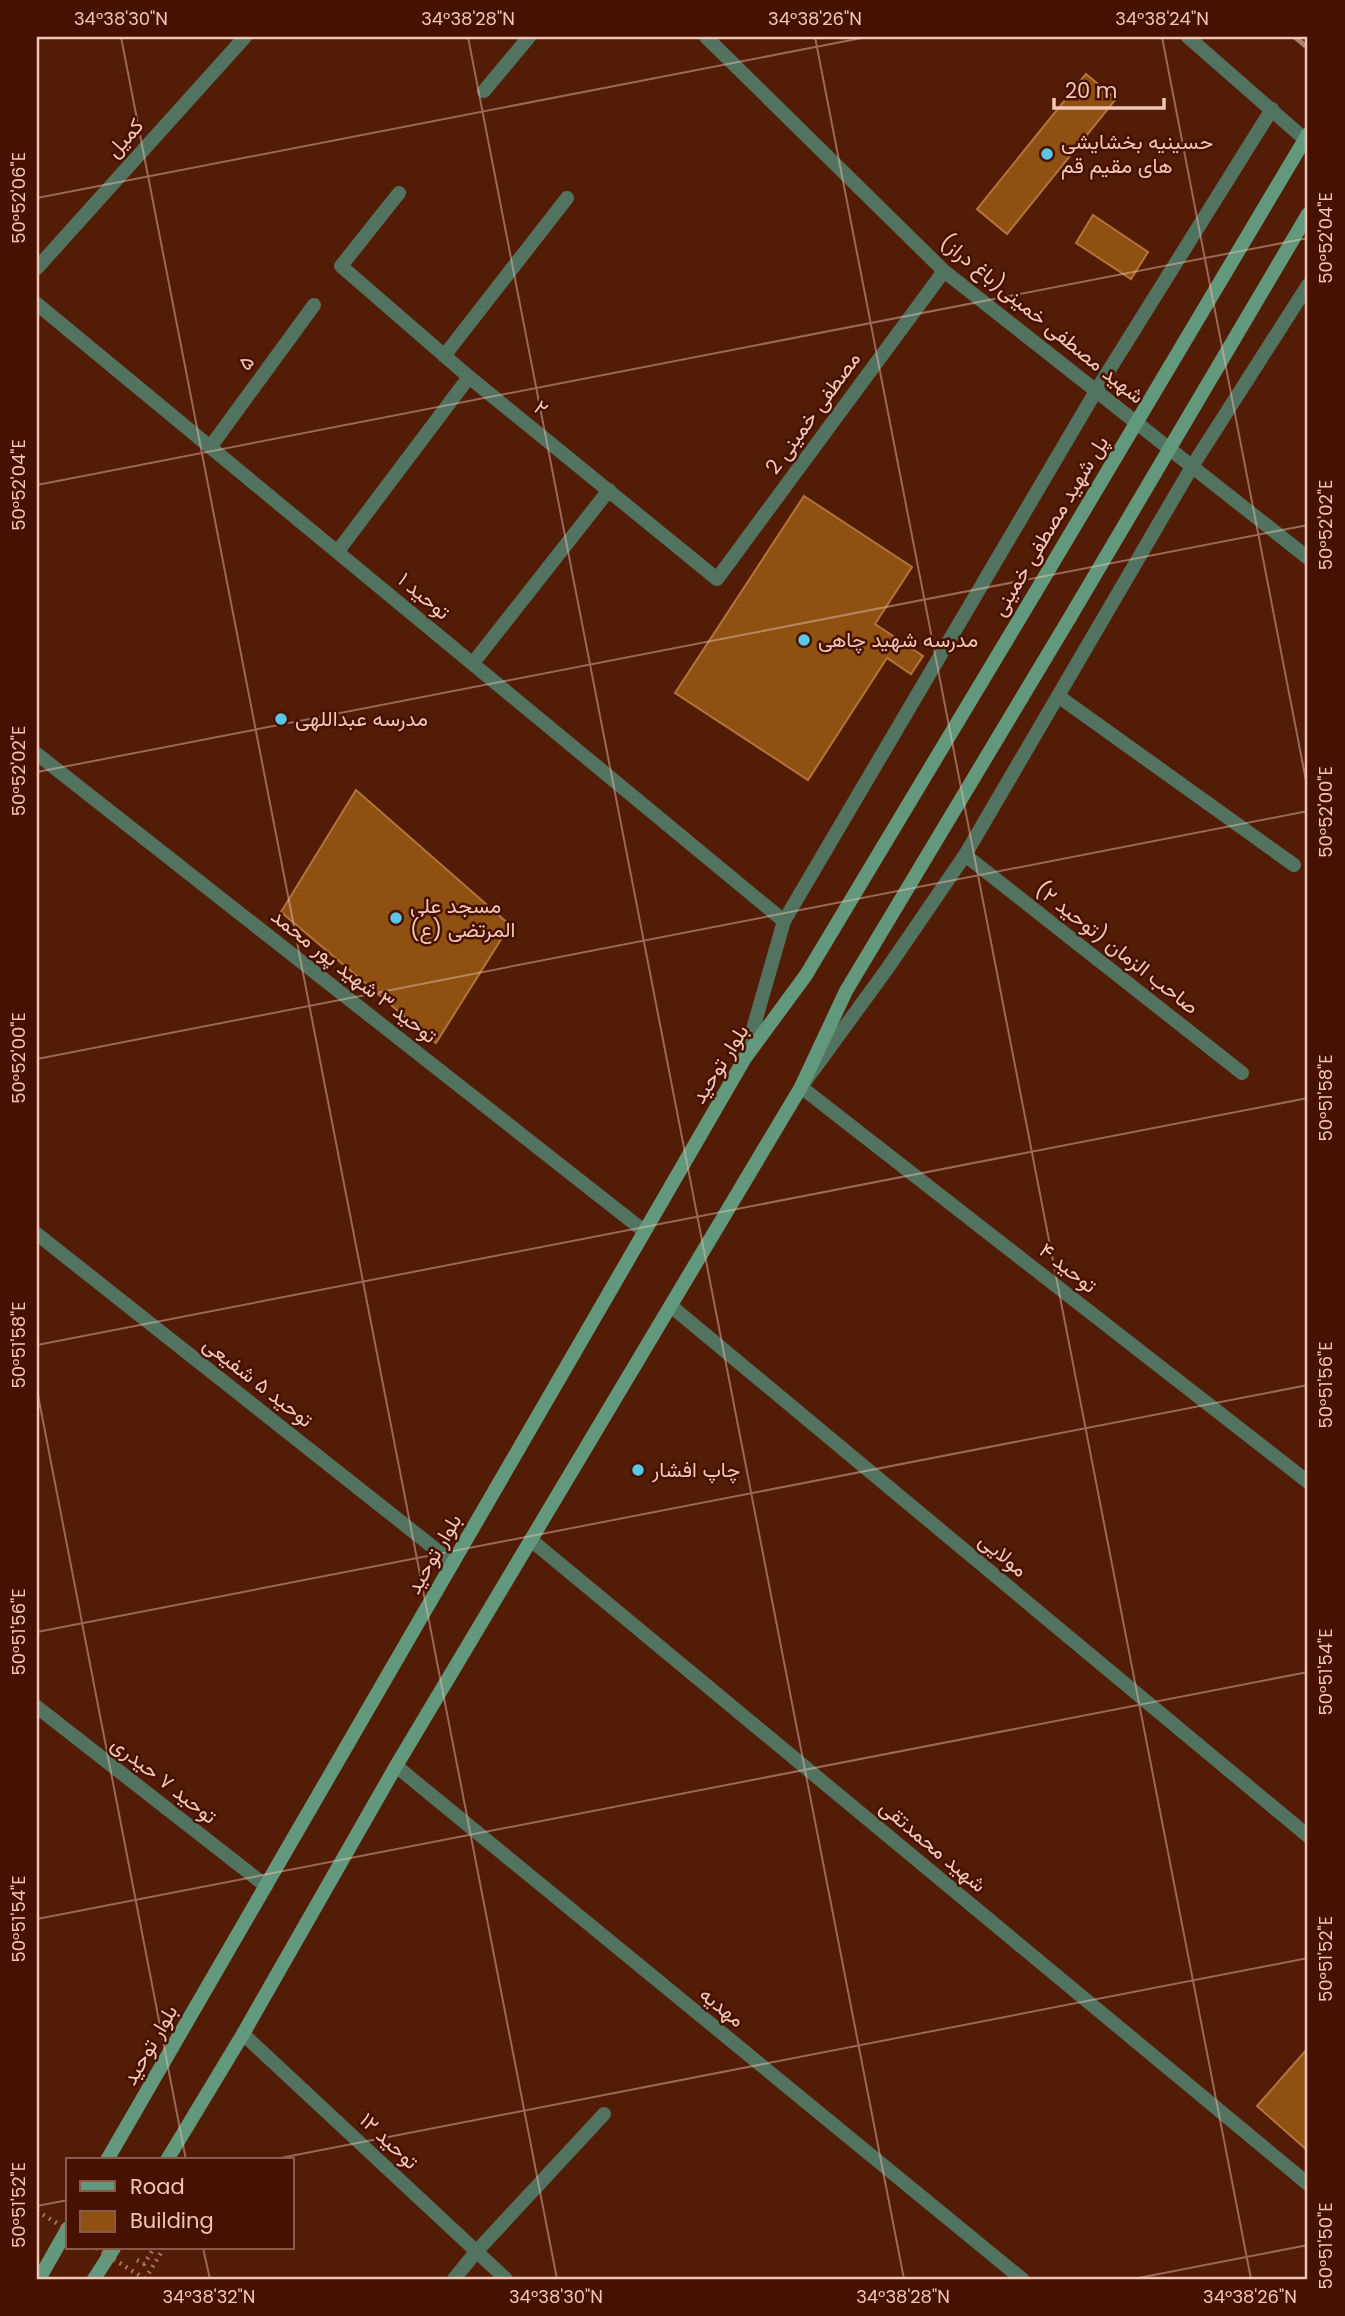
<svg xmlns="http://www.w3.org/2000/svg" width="1345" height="2316" viewBox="0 0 1345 2316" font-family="Poppins,Vazirmatn,sans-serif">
  <rect width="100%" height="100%" fill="#521c07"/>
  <path fill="#8e5112" stroke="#b3743b" stroke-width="2" d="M1086,74l30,25 -109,135 -30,-25z
    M1093,215l55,37 -17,27 -55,-36z
    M804,496l108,71 -37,57 48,32 -12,18 -24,-16 -79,122 -133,-87z
    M356,790l154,135 -74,118 -155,-131z
    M1308,2048v103l-51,-45z"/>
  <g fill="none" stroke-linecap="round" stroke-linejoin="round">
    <path stroke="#a37260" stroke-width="4.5" stroke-dasharray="2 5" stroke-linecap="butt" d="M137,2260l7,4 10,-16
      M145,2279l19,-31"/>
    <path stroke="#527360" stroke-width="14" d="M706,37l238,234 364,287
      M484,91l45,-54
      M399,193l-58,73 128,111 248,202 227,-308
      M37,268l208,-231
      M1308,285l-115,180 -228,390 -78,114 -86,118 507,395
      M37,304l747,617
      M444,356l123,-158
      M211,446l103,-141
      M338,551l131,-174
      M473,663l136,-173
      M1058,696l236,169
      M37,754l607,477
      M965,855l277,218
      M745,1057l39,-136 312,-530 176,-282
      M37,1234l416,329
      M671,1306l637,530
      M531,1540l777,644
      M37,1707l229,179
      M396,1766l626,513
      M243,2034l263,245
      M454,2279l22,-27 128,-138"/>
    <path stroke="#527360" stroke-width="14" d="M1188,37l120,105"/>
    <path stroke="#62987b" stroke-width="14" d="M107,2160l638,-1102 61,-83 229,-382
      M167,2160l76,-126 153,-268 405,-679 45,-96 223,-372
      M39,2279l29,-51
      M94,2279l20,-31"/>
    <path stroke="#ae7e6c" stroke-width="5" stroke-dasharray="14 7" stroke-linecap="butt" d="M1295,37l13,11"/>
    <path stroke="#a37260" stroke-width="4.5" stroke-dasharray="2 5" stroke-linecap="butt" d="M37,2211l31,19
      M96,2248l49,31"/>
    <path stroke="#62987b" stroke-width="14" d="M1035,593l273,-459
      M1069,619l239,-405"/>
  </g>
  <path fill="none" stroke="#f2c6b7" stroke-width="2" stroke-opacity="0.45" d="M121,37l436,2242M468,37l436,2242M815,37l436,2242M1162,37l146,754M37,198l830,-161M37,485l1271,-247M37,772l1271,-247M37,1059l1271,-248M37,1345l1271,-247M37,1390l149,770M37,1632l1271,-247M37,1919l1271,-247M270,2160l1038,-202M37,2206l31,-6M203,2248l7,31M1133,2279l175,-34"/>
  <g fill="#5bc7e7" stroke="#471100" stroke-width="2.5">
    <circle cx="1047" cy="154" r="7"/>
    <circle cx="804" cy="640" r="7"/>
    <circle cx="281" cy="719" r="7"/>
    <circle cx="396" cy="918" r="7"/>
    <circle cx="638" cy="1470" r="7"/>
  </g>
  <g text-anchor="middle" stroke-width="5" stroke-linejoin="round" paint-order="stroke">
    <g font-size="21" fill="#f2c6b7" stroke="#471100">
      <text transform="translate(125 138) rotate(-48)" y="7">کمیل</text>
      <text transform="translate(1042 319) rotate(39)" y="7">شهید مصطفی خمینی(باغ دراز)</text>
      <text transform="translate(246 363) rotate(-54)" y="7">۵</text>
      <text transform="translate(541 408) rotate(39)" y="7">۲</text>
      <text transform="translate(813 413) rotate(-54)" y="7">مصطفی خمینی 2</text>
      <text transform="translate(1050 526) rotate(-59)" y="7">پل شهید مصطفی خمینی</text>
      <text transform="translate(424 596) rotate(40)" y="7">توحید ۱</text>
      <text transform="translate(1117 948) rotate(38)" y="7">صاحب الزمان (توحید ۲)</text>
      <text transform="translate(354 976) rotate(38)" y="7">توحید ۳ شهيد پور محمد</text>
      <text transform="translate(720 1064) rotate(-58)" y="7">بلوار توحید</text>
      <text transform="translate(1068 1268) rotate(38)" y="7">توحید ۴</text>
      <text transform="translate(258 1382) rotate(38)" y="7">توحید ۵ شفیعی</text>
      <text transform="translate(434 1554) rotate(-60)" y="7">بلوار توحید</text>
      <text transform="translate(1003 1555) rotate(40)" y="7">مولایی</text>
      <text transform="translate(164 1780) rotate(38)" y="7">توحید ۷ حیدری</text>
      <text transform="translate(933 1846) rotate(40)" y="7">شهید محمدتقی</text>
      <text transform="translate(722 2007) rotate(39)" y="7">مهدیه</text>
      <text transform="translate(150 2045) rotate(-60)" y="7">بلوار توحید</text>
      <text transform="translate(389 2141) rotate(43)" y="7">توحید ۱۲</text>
    </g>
    <g font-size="21" fill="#f2c6b7" stroke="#471100" text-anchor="start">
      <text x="1061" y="149">حسینیه بخشایشی<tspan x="1061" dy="24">های مقیم قم</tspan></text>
      <text x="818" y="647">مدرسه شهید چاهی</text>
      <text x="295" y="726">مدرسه عبداللهی</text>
      <text x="410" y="913">مسجد علی<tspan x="410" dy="24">المرتضی (ع)</tspan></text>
      <text x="652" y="1477">چاپ افشار</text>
    </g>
  </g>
  <rect width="1345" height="2316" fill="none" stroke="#471100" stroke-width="77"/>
  <rect x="66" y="2158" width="228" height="91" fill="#471100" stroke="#8b5949" stroke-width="2"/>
  <rect x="80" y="2181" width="35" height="10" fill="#62987b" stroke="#8b5949" stroke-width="2"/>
  <text x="130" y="2194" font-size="21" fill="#f2c6b7">Road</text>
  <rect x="80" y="2211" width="35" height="21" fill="#8e5112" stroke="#8b5949" stroke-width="2"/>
  <text x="130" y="2228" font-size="21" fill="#f2c6b7">Building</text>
  <path d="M1054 98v10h110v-10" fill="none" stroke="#f2c6b7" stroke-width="3.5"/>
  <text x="1065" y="98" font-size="21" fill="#f2c6b7" stroke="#471100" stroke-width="5" paint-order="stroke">20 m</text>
  <rect x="38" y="38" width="1268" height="2240" fill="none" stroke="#f2c6b7" stroke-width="2.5"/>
  <g font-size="18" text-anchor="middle" fill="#f2c6b7">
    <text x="121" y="25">34°38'30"N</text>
    <text x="468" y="25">34°38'28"N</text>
    <text x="815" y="25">34°38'26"N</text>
    <text x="1162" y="25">34°38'24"N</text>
    <text transform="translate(19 198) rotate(-90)" y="6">50°52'06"E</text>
    <text transform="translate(1326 238) rotate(-90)" y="6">50°52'04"E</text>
    <text transform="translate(19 485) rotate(-90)" y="6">50°52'04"E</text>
    <text transform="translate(1326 525) rotate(-90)" y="6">50°52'02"E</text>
    <text transform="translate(19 771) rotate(-90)" y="6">50°52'02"E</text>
    <text transform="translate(1326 812) rotate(-90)" y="6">50°52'00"E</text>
    <text transform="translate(19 1058) rotate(-90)" y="6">50°52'00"E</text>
    <text transform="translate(1326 1098) rotate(-90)" y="6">50°51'58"E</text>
    <text transform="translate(19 1345) rotate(-90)" y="6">50°51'58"E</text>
    <text transform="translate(1326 1385) rotate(-90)" y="6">50°51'56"E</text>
    <text transform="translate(19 1632) rotate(-90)" y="6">50°51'56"E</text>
    <text transform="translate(1326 1672) rotate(-90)" y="6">50°51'54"E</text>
    <text transform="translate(19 1919) rotate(-90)" y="6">50°51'54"E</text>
    <text transform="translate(1326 1959) rotate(-90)" y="6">50°51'52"E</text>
    <text transform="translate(19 2205) rotate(-90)" y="6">50°51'52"E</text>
    <text transform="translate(1326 2246) rotate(-90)" y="6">50°51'50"E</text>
    <text x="209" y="2303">34°38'32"N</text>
    <text x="556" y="2303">34°38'30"N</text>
    <text x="903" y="2303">34°38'28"N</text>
    <text x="1250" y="2303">34°38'26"N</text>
  </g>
</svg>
